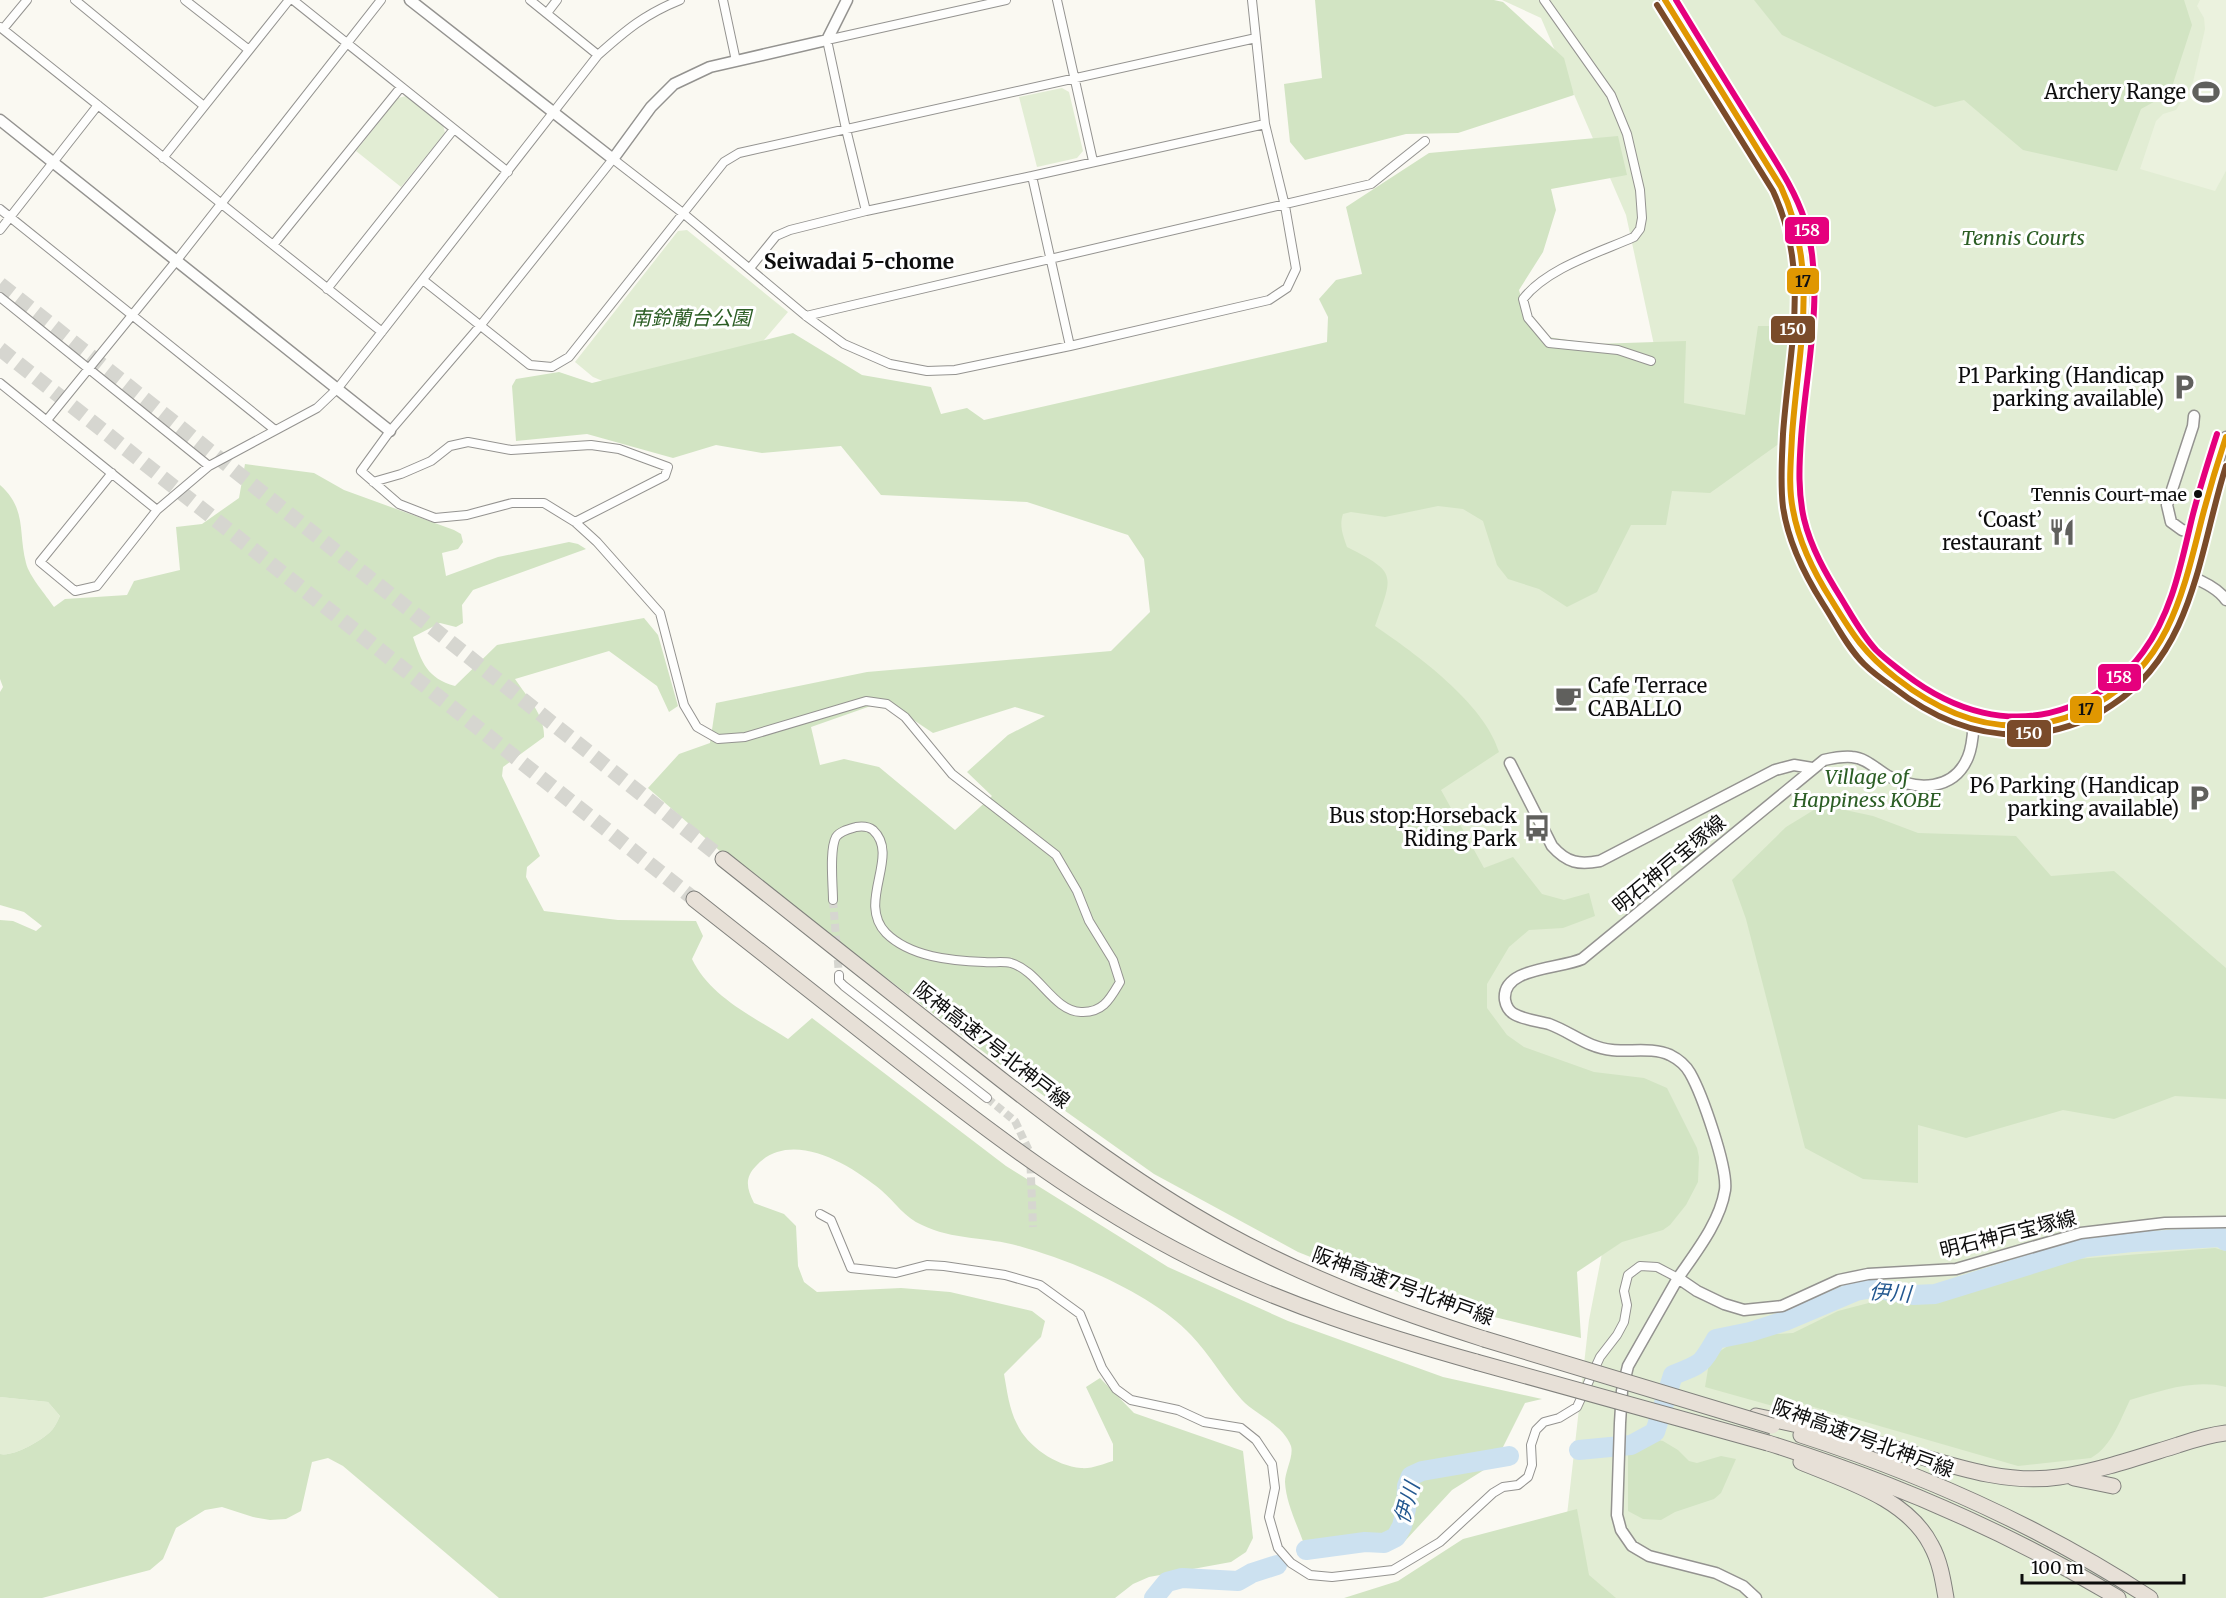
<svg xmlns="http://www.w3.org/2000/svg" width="2226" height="1598" viewBox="0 0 2226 1598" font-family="Merriweather,'Noto Sans JP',serif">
  <rect width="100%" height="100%" fill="#faf9f2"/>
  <path fill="#e2edd4" d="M1502,0h724v1598h-691l25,-21 29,-257 16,-82 -112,-196 -42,-154 -168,-357 68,-97 320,-10 -45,-209 -85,-197z
    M1062,88l7,4 14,59 -6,7 -40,9 -18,-70z
    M406,96l37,29 2,8 -44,54 -45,-36 42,-53z
    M687,230l101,82 -29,34 -137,43 -29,-12 -18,-15 103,-131z
    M0,1397l48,5 12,14c-3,6 -6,13 -11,17 -10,9 -36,24 -49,21z"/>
  <path fill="#d2e4c3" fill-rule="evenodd" d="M1315,0h179l9,2 61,56 10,37 -116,38 -52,1 -101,26 -15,-18 -6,-58 38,-6z
    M1754,0h430l8,25 -22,68 -29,16 -24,62 -94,-21 -59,-50 -29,7 -153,-72z
    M1618,136l9,39 -76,14 5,21 -13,42 -24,38 9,33 20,14 46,7 92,-3 -2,62 61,12 13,-89h39l-10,112 -77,55 -38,-2 -6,34h-35l-34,67 -30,15 -28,-18 -31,-10 -11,-14 -14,-44 -20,-12 -25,-3 -53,11 -34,-5 -8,2c-4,12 0,21 4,33 51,26 46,27 28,79 41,28 109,77 124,126l-58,38 43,78 29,-11 29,37 22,6 25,-7 6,23 -32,12 -34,2 -20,17 -22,37v24l20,27 17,12 70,25 50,6 23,10 30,60 2,9 -1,25 -12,23 -16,20 -7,5 -41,12 -45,30 4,66 -173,-42 -110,-44 -144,-78 -148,-105 -285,-217 -73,-64 31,-34 31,-11 6,-40 151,-31 244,-21 39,-39 -6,-53 -16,-24 -101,-33 -146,-7 -40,-49 -79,7 -46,-8 -43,13 -86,-24 -71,7 -4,-55 4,-7 43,-7 33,11 201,-50 69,42 69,12 10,27 26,-6 17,12 343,-78 1,-25 -9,-18 17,-19 26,-6 -16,-67 83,-54zM885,701l48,32 82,-26 30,9 -37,19 -41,37 25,24 -37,34 -76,-63 -35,-8 -24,6 -9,-38z
    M245,464l69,9 30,17 110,40 7,4 2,8 -5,7 -16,4 4,23 52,-19 71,-15 9,2 8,5 -113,41 -11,15 1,18 -7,4 -16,-4 -27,14c9,26 14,41 42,49l42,-41 147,-27 14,17 20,71 -9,6 -12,-26 -48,-35 -94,28c12,18 30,36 29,58l-41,30 -1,9 38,80 -13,11 -1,10 18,34 74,9 78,1 7,15 -11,23c18,38 62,58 96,80l24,-21 194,148 162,101 120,54 155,56 99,22 -17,4 -30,60 -43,27 -47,51 -51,12 -49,-6c-7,-21 -19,-43 -20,-65 0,-11 9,-26 6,-36 -8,-22 -34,-30 -49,-46 -18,-20 -32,-45 -51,-65 -38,-41 -118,-74 -172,-89 -31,-9 -67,-6 -97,-21 -17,-7 -27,-23 -41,-35 -31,-26 -91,-62 -125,-24 -12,12 -9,23 -2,37l30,11 12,12 2,40 6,16 13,10 84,-4 49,4 82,19 13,10 -4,16 -37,37c3,16 5,35 13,50 10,22 39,42 64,44 11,1 22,-4 32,-7v-17l-27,-57 14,-9 34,35 109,38 10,87 -7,14 -15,10 -82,15 -16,7 -18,14h-616l-156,-132 -15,-8 -16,4 -11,49 -15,8 -16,1 -17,-3 -31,-10 -17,3 -29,18 -13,31 -13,11 -108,28h-42v-144c13,3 39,-12 49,-21 5,-4 8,-11 11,-17l-12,-14 -48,-5v-477l13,1 23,10 6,-5 -18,-14 -24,-7v-213l3,-5 -3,-8v-194c27,24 18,47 26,78 3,13 20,32 28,44l11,-8 62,-4 7,-14 46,-11 -4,-43 26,-3 37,-26z
    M1822,805l51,11 45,17 98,3 35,40 63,-5 112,97v131l-51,-3 -61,23 -51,-9 -97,28 -48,-13v58l-55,-4 -58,-31 -59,-229 -14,-39 54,-53z
    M2215,1248l11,3v136c-32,-8 -65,4 -96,13 -10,20 -18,46 -39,58l-73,8 -232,-67 -6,9 -75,-21 4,-24 5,-8 20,-13 25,-7 34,-2 45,-22 46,-12 57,-1 137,-39z
    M1647,1438l16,3 15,9 11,11 8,2 24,-7 15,3 -15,34 -7,6 -39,13 -14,8 -18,-1 -15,-8v-58l12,-12z
    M1577,1509l12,66 27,23h-272l54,-17 65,-42z"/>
  <path fill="#ebf2de" d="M2200,0h26v171l-11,20 -75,-22 16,-48 7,-7 13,-4 17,-28 12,-53 -1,-11 -7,-12z"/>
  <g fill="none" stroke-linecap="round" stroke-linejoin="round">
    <path stroke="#cce1f0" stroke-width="20" d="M1579,1450l52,-5 24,-13 18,-57c29,-11 28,-10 43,-36l34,-7 35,-11 71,-30 16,-3 41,7 22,-1 151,-47 46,-5 88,-5 6,4
      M1306,1550l59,-8 19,1 12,-6 6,-11 4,-17 1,-23 4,-10 11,-5 87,-15
      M1154,1598l13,-16 15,-4 56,3 14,-8 25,-8"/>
    <path stroke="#d6d6d0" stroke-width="8" stroke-dasharray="8 4" stroke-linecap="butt" d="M833,900l6,75
      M987,1098l28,23 15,32 3,74"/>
    <path stroke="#d6d6d0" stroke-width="15" stroke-dasharray="15 8" stroke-linecap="butt" d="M0,284l723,575
      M0,349l694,550"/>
    <defs>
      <path id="minor" d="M75,0l129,106
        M185,0l64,50
        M293,0l215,172
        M530,0l68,55
        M723,0l13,61
        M1057,0l36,161
        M1544,0l67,95 16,39 13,56 2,28 -2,11 -6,8c-36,16 -87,31 -111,62l5,19 21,25 69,7 33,11
        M547,13l10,-13
        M0,27l382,305
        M3,29l24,-29
        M163,158l126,-158
        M1032,176l38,170
        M0,209l275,221
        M866,211l-20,-82 -19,-89 179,-40
        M0,230l98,-125
        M273,245l128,-158
        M750,268l26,-32 14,-6 76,-19 166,-35 233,-52
        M423,280l107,85 22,2 17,-10 155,-195 15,-9 517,-115
        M327,289l127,-160
        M0,297l209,169
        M806,316l565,-132 54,-43
        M0,383l157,127
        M47,420l130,-160 204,-260
        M112,473l-72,89 35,29 22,-5 60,-76 52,-44 108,-58 21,-20 260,-333c28,-25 47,-41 82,-55
        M373,482l28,-8 30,-13 19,-15 18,-4 43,8 80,-5 28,4 49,18 -3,9 -90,46
        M833,900c0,-15 -4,-50 3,-63 4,-6 13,-8 20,-10 7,-1 12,-1 17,3 28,26 -17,72 13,103 24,24 66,28 98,29 9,1 19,-1 27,1 28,8 42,48 70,49 22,1 29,-13 39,-30l-7,-22 -24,-39 -12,-30 -21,-36 -104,-81 -47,-57 -18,-13 -21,-3 -121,36 -27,2 -21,-12 -13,-22 -24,-92 -63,-71 -22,-20 -31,-19h-32l-45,12 -32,3 -36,-14 -38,-33 29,-40 90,-105 133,-167 71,55 122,102 38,28 46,20 37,7 28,-1 115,-24 199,-46 18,-12 9,-19 -11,-63 -20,-82 -13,-124
        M839,975v6l5,5 143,112
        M820,1214l11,6 20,48 45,5 31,-8 17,1 61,9 35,10 40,29 22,54 14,21 15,11 47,10 26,12 37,6 15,12 16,24 3,24 -6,29 9,31 13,15 19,12 22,2 61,-7 47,-28 53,-49 10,-6 15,-2 10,-8 4,-12 -1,-20 5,-15 8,-8 15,-4 18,-11 23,-50 17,-22 7,-13 3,-17 -3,-14 4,-16 12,-9 17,1 21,11"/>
      <path id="tertiary" d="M410,0l203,159 38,-52 23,-23 36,-17 117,-27 20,-40
        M1665,0l116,187c8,17 16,35 19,54 11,54 -2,129 -7,185 -2,31 -6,64 2,94 7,30 21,56 37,81 12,19 24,41 39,57 6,6 14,11 21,17 33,27 80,53 124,51 37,-1 68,-12 98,-33 56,-41 69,-95 84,-159 7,-32 17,-65 28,-97
        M0,120l390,311
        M2194,416l-1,10 -26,79 4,17 11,8 16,3
        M2189,576c13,5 29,12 37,24
        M1974,720c-1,12 -1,25 -6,37 -14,34 -51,34 -80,19 -12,-7 -22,-18 -36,-19 -10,-1 -19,1 -28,3l-242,199c-22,10 -81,8 -77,41 1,6 4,11 9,14 11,6 24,7 35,10 22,8 39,24 63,26 18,2 41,-3 58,5 8,4 16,11 20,18 12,21 38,95 35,117 -5,32 -29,62 -47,88l19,13 27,13 20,6 38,-4 57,-26 29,-6 88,-5 125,-36 84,-10 61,-1
        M1510,763l42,83c15,17 27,19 48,15l175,-91 19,-5 18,3
        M1678,1278l-50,88 -6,25 -2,32 -3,92 4,15 11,16 17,10 67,17 27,13 13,12"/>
      <path id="motorway" d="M723,859c76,60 152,121 228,181 88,70 177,140 276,194 82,45 169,77 257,105
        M694,899c66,52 133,105 199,157 96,76 192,149 302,204 89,45 185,75 281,102
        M1756,1416c43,9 87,19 129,30 55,15 116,40 174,31 40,-6 80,-20 119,-32 15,-5 31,-10 48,-12
        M1801,1435c121,39 242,93 349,163
        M1768,1443c123,38 240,89 350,155
        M1801,1462c45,19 106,36 130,83 9,16 12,35 15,53
        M2074,1478l39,8"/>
    </defs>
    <use href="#minor" stroke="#949390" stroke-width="10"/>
    <use href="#tertiary" stroke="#949390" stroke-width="13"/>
    <use href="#motorway" stroke="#81817d" stroke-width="17"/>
    <use href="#minor" stroke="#fefefd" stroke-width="8"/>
    <use href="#tertiary" stroke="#fefefd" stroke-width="10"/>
    <use href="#motorway" stroke="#e7e0d7" stroke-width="15"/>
    <defs>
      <path id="motorway-bridge" d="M1484,1339l288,87
        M1476,1362l292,81"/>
    </defs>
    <use href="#motorway-bridge" stroke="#81817d" stroke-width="17" stroke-linecap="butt"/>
    <use href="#motorway-bridge" stroke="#e7e0d7" stroke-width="15"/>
    <defs>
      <path id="bus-1" d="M1665,0l116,187c39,84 17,162 11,249 -1,25 -4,50 1,74 6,33 21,63 39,91 21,34 32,52 64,77 37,29 81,51 130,47 25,-1 49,-9 70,-21 73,-41 87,-111 106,-186 7,-27 15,-54 24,-81"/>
      <path id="bus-2" d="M1657,5l116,186c38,81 16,158 10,243 -1,24 -3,49 0,73 5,35 21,67 40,97 13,20 24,43 41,60 9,9 19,16 29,23 42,33 92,53 146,46 26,-4 51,-13 73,-28 82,-53 87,-154 114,-239"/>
      <path id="bus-3" d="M1676,0c26,43 52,85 79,128 18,30 39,59 50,93 21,70 1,147 -4,218 -2,27 -3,54 3,80 7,29 22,55 37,79 11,18 21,37 35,52 9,9 19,16 29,24 48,37 105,55 164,33 29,-11 56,-30 74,-55 29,-39 38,-88 49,-134 7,-28 16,-56 25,-84"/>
    </defs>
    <use href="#bus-1" stroke="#fff" stroke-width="10"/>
    <use href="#bus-2" stroke="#fff" stroke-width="10"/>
    <use href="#bus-3" stroke="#fff" stroke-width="10"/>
    <use href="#bus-1" stroke="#e09701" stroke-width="6"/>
    <use href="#bus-2" stroke="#7a4b2a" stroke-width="6"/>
    <use href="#bus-3" stroke="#e5007d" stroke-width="6"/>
  </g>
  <defs>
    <symbol id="stadium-bare" viewBox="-9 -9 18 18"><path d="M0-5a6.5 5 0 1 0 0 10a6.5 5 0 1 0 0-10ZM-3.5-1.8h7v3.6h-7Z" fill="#60605d" stroke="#fff" stroke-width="2.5" paint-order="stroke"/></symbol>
    <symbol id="parking-bare" viewBox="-9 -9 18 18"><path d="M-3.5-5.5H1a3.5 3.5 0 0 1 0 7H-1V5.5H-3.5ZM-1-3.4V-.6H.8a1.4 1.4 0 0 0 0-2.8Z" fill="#60605d" stroke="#fff" stroke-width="2.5" paint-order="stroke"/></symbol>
    <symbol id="restaurant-bare" viewBox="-9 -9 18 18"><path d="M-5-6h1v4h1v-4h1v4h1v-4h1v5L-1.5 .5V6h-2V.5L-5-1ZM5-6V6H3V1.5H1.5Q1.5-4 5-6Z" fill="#60605d" stroke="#fff" stroke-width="2.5" paint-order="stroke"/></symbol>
    <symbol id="cafe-bare" viewBox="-9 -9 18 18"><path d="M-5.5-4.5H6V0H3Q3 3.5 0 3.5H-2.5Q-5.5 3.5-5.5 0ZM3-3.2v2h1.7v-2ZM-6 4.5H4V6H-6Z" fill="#60605d" stroke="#fff" stroke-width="2.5" paint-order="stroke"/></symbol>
    <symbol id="bus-bare" viewBox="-9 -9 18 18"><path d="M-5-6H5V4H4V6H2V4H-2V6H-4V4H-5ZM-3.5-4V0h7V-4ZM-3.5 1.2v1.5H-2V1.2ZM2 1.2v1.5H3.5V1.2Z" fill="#60605d" stroke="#fff" stroke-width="2.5" paint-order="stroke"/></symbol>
  </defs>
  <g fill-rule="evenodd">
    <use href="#stadium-bare" x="2187" y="73" width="38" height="38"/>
    <use href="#parking-bare" x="2165" y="368" width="38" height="38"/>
    <use href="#restaurant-bare" x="2043" y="513" width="38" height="38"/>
    <use href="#cafe-bare" x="1549" y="679" width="38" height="38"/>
    <use href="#parking-bare" x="2180" y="779" width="38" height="38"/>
    <use href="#bus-bare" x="1518" y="809" width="38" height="38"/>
  </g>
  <circle fill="#0d0d0d" stroke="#fff" stroke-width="2" cx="2198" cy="494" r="5"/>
  <g text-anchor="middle" stroke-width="6" stroke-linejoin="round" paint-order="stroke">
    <g font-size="18" fill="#0d0d0d" stroke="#fff" text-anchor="end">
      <text x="2187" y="501">Tennis Court-mae</text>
    </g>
    <g font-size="20" fill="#0d0d0d" stroke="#fff" text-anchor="end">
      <text x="2186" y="99">Archery Range</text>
      <text x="2164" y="383">P1 Parking (Handicap<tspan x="2164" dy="23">parking available)</tspan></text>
      <text x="2042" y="527">‘Coast’<tspan x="2042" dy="23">restaurant</tspan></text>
      <text x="1588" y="693" text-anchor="start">Cafe Terrace<tspan x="1588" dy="23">CABALLO</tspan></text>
      <text x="2179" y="793">P6 Parking (Handicap<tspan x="2179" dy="23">parking available)</tspan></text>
      <text x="1517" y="823">Bus stop:Horseback<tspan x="1517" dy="23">Riding Park</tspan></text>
    </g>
    <g font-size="20" font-style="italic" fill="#2c5e25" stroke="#fff">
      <text x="2023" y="245">Tennis Courts</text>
      <text x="691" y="325">南鈴蘭台公園</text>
      <text x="1867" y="784">Village of<tspan x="1867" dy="23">Happiness KOBE</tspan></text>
    </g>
    <g font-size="20" fill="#0d0d0d" stroke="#fff">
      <text transform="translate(1669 864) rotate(-40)" y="7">明石神戸宝塚線</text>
      <text transform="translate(992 1045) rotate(38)" y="7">阪神高速7号北神戸線</text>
      <text transform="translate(2008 1234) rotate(-14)" y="7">明石神戸宝塚線</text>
      <text transform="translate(1403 1286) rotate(20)" y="7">阪神高速7号北神戸線</text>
      <text transform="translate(1863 1438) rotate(20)" y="7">阪神高速7号北神戸線</text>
    </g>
    <g font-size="21" font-weight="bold" fill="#0d0d0d" stroke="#fff">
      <text x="859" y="269">Seiwadai 5-chome</text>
    </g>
    <g font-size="21" font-style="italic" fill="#245991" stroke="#fff">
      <text transform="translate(1890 1293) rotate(4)" y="7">伊川</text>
      <text transform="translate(1407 1503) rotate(-74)" y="7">伊川</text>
    </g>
  </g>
  <g stroke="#fff" stroke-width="2">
    <rect x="1784" y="216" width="46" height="29" rx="6" fill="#e5007d"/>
    <rect x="1786" y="267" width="34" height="28" rx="6" fill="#e09701"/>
    <rect x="1770" y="315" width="46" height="29" rx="6" fill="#7a4b2a"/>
    <rect x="2097" y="663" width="45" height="29" rx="6" fill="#e5007d"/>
    <rect x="2069" y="695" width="34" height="29" rx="6" fill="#e09701"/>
    <rect x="2006" y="719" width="46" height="29" rx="6" fill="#7a4b2a"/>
  </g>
  <g font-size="16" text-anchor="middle" font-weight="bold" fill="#fff">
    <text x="1807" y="236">158</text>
    <text x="1793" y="335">150</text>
    <text x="2119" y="683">158</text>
    <text x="2029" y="739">150</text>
  </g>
  <g font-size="16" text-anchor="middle" font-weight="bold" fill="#111">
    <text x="1803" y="287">17</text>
    <text x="2086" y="715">17</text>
  </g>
  <path d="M2022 1574v9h162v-9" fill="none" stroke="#0d0d0d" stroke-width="3"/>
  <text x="2031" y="1574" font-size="18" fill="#0d0d0d" stroke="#ffffff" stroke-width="4.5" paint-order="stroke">100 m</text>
</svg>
